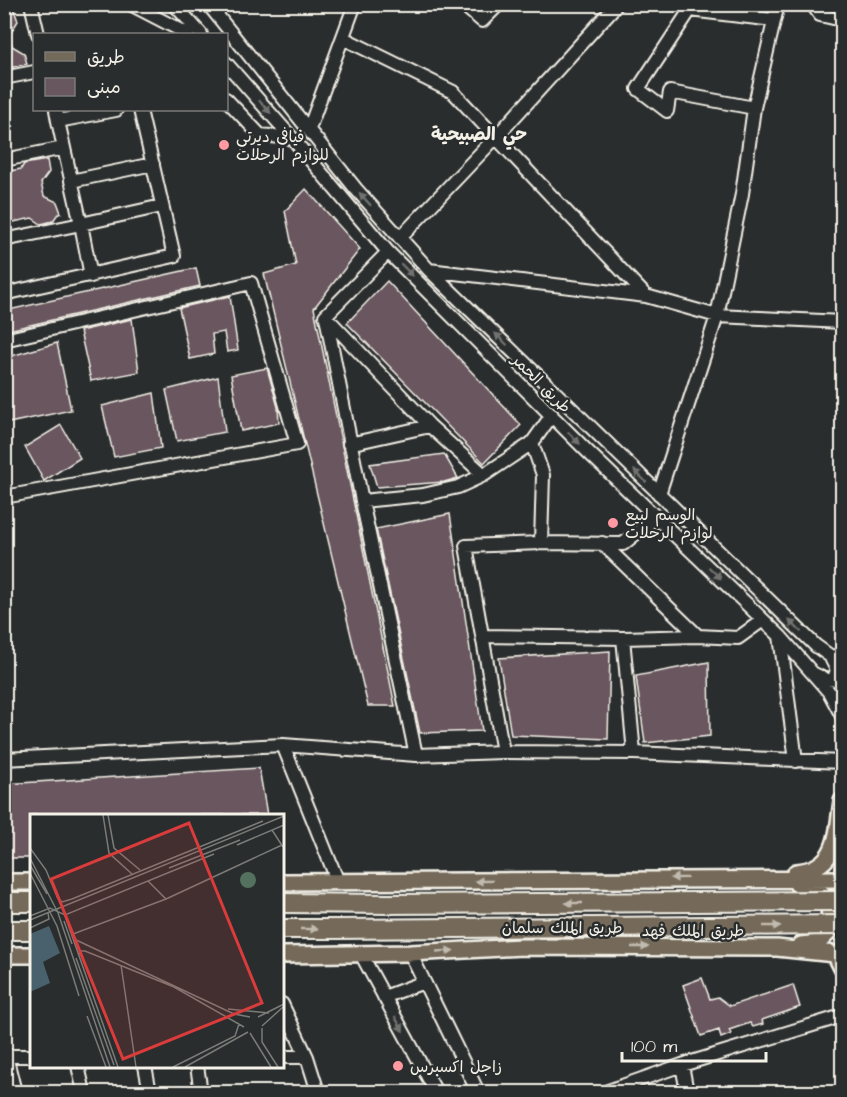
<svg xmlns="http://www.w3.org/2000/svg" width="847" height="1097" viewBox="0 0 847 1097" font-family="'Architects Daughter','Playpen Sans Arabic',sans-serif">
  <rect width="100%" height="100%" fill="#2a2d2e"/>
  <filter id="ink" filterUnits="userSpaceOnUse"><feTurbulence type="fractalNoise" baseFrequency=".0167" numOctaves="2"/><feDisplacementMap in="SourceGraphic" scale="12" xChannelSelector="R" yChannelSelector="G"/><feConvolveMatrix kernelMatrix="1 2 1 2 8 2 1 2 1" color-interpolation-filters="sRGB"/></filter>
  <g filter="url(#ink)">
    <path fill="#69575f" stroke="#f4f1e8" stroke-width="1.5" d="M4,4l10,6 4,11 -8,13 2,12 12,7 3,11 -23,5z
      M47,160l2,12 -8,11 3,13 13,6 4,11 -4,2 -4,6 -12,3 -9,-6 -28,6v-52l17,-3 3,-5z
      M306,189l54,60 -46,59 81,398h-27l-104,-432 32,-9 -11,-54z
      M196,268l4,18 -196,45v-20z
      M387,281l134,144 -37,38 -137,-140z
      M230,296l8,54 -11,2 -3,-20 -12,2 2,20 -24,5 -11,-51z
      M132,319l7,53 -48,9 -11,-50z
      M57,343l14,67 -67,14v-66z
      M267,368l11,39 1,16 -38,8 -10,-56z
      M218,377l7,55 -48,9 -11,-51z
      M154,393l7,55 -47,9 -12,-51z
      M61,425l19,33 -36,23 -19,-34z
      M444,454l14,24 -14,4 -67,5 -7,-23z
      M450,514l32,217 -62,2 -44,-204z
      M610,651l-2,88 -97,-4 -12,-77z
      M709,662l1,74 -65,7 -9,-67z
      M259,768l8,47h-235v43h-28v-74z
      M702,978l8,21 8,-2 12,9 63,-21 7,22 -38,13 1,4 -10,3 -3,-4 -21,7 2,4 -10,4 -2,-8 -18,6 -18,-51z"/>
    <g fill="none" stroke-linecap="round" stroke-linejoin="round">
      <defs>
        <path id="minor" d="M31,4l7,30
          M130,4l58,30
          M174,4l27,30
          M208,4l148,185 73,81 387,376 14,10 12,1
          M462,4l20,17 17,-17
          M816,4l-1,4 5,7 22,5
          M343,38l110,54 193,204
          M226,63l66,75 96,114 198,198 194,186 49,56 13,24
          M4,78l30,-6
          M226,99l34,36 32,3
          M754,108l-84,-16 -3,19 -29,-22 52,-79 84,10
          M56,110l2,11 58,-11
          M309,129l46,-125
          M4,160l60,-12 -6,-27
          M71,181l82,-17
          M400,238l96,-101 121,-133
          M4,240l77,-16 -17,-76
          M388,252l-63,64 105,110 54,49
          M429,270l217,26 71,20 125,6
          M91,276l-10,-52 81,-18
          M4,294l170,-38 -34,-146
          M326,317l36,184
          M4,340l247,-57 46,161 -293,53
          M532,443l11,32 -2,68
          M349,444l81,-18
          M659,494l58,-178 25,-122 12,-86 24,-104
          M602,543l96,93
          M482,636l141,2 75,-2 40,2 25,-18
          M780,636l16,125
          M623,638l11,115
          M814,674l13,6 7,-1 3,-9 -7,-14
          M283,745l133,10 87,-3 131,1 208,9
          M503,752l-37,-206 75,-3 82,1 33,-27
          M416,755l-54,-254 61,-6 35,-8 26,-12 48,-32 20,-28
          M4,759l279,-14 55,137
          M410,953l68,139
          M361,954l75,138
          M384,997l40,-15
          M282,1004l25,53 11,35
          M4,1056h28
          M6,1056l9,36
          M282,1057h25
          M682,1065l5,27
          M78,1066l6,26
          M145,1066l5,26
          M197,1066l4,26
          M605,1092l77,-27 160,-49"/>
        <path id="major" d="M796,872c42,-3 41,-38 46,-71
          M4,882h28
          M282,882l560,-3
          M797,884c33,7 33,15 33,47l-12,12 -17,2
          M4,955h28
          M282,955l128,-2 112,-6 255,1 58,6 7,14"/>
        <path id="highway" d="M4,902h28
          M282,903l106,1
          M282,929h54
          M4,930h28"/>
      </defs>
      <use href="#minor" stroke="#f4f1e8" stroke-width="16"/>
      <use href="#major" stroke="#f4f1e8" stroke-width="20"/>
      <use href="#highway" stroke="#f4f1e8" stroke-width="22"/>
      <use href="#minor" stroke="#2a2d2e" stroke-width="12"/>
      <use href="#major" stroke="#746a5a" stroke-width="15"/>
      <use href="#highway" stroke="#746a5a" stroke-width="18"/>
      <defs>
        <path id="highway-bridge" d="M388,904l454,-3
          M336,929l506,-4"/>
      </defs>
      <use href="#highway-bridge" stroke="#f4f1e8" stroke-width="22" stroke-linecap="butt"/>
      <use href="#highway-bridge" stroke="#746a5a" stroke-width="18"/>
    </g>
    <defs><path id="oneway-solid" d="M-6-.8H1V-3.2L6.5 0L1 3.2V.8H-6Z" transform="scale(1.5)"/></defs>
    <g fill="#71726f">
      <use href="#oneway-solid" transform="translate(265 107) rotate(48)"/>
      <use href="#oneway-solid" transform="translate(365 199) rotate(-132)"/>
      <use href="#oneway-solid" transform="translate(407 270) rotate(45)"/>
      <use href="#oneway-solid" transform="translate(501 339) rotate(-136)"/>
      <use href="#oneway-solid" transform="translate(574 438) rotate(45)"/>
      <use href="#oneway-solid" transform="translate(640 476) rotate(-135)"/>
      <use href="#oneway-solid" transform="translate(715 573) rotate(44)"/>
      <use href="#oneway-solid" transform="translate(795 626) rotate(-136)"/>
      <use href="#oneway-solid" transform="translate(399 1024) rotate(61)"/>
    </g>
    <g fill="#c1bbaf">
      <use href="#oneway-solid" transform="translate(679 878) rotate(179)"/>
      <use href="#oneway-solid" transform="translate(484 881) rotate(179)"/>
      <use href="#oneway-solid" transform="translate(574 903) rotate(180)"/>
      <use href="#oneway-solid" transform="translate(772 926)"/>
      <use href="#oneway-solid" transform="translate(309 929)"/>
      <use href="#oneway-solid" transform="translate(640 947)"/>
      <use href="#oneway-solid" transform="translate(445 951) rotate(-3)"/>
    </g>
  </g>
  <g fill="#ff9aa2" stroke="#2a2d2e" stroke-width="2">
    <circle cx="224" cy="145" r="6"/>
    <circle cx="613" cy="523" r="6"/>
    <circle cx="398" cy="1066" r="6"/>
  </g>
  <g text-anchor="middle" stroke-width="5" stroke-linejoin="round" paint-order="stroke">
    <g font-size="16" fill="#f4f1e8" stroke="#2a2d2e" text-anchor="start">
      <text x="236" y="142">فيافي ديرتي<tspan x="236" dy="18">للوازم الرحلات</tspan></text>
      <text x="625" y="520">الوسم لبيع<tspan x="625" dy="18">لوازم الرحلات</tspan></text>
      <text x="410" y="1072">زاجل اكسبرس</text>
    </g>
    <g font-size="16" fill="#f4f1e8" stroke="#2a2d2e">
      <text transform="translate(542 383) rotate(45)" y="6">طريق الحمر</text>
      <text x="562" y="933">طريق الملك سلمان</text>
      <text x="693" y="936">طريق الملك فهد</text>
    </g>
    <g font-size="18" font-weight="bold" fill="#f4f1e8" stroke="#2a2d2e">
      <text x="479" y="140">حي الصبيحية</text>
    </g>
  </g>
  <g transform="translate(30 814)">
    <rect width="254" height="254" fill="#2a2d2e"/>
    <path d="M210 66a8 8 0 1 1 16 0a8 8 0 1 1-16 0Z" fill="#54705f"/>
    <path d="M19,112l11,27 -17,9 7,21 -20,9v-58z" fill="#49616d"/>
    <path fill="none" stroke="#7b7b78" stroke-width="1.5" d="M73,1l6,38 23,21M78,1l6,33 26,22M242,16l11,17M207,31l47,-20M0,34l16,22 12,29M0,44l27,53M0,51l17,29M139,54l71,-28M0,59l27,53 22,70M118,67l18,18 116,-54M28,84l4,4 10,-3 191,-78M27,96l53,157M34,99l54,154M0,102l20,-8 15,7 149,-61M0,106l254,-104M34,107l8,23M0,114l19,-9 -1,-6M43,120l93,-35M44,125l160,75 16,3M49,141l1,-4h5l89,36 70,40M46,144l38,107M91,151l15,102M198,195l41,4M57,202l19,51M228,203l26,-13M232,212l21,-19M232,214v14l16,25M220,219l21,34M143,253l62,-31 4,-12M155,253l63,-35"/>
    <path fill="#d93c3b" fill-opacity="0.15" stroke="#d93c3b" stroke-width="3" d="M159,9l73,180 -139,56 -72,-180z"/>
    <rect width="254" height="254" fill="none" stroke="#f4f1e8" stroke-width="3"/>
  </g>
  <rect width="847" height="1097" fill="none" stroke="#2a2d2e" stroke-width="24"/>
  <rect x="12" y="12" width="823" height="1073" fill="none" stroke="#f4f1e8" stroke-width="2" filter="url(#ink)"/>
  <rect x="33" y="33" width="195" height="78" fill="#2a2d2e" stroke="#7b7b78" stroke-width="1.5"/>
  <rect x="45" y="52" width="30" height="9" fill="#746a5a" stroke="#7b7b78" stroke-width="1.5"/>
  <text x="87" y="63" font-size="18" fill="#f4f1e8">طريق</text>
  <rect x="45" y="78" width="30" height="18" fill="#69575f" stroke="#7b7b78" stroke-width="1.5"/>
  <text x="87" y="93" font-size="18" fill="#f4f1e8">مبنى</text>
  <path d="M622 1052v9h144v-9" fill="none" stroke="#f4f1e8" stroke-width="3"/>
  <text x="631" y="1052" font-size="18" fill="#f4f1e8" stroke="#2a2d2e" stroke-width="4.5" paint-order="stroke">100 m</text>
</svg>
